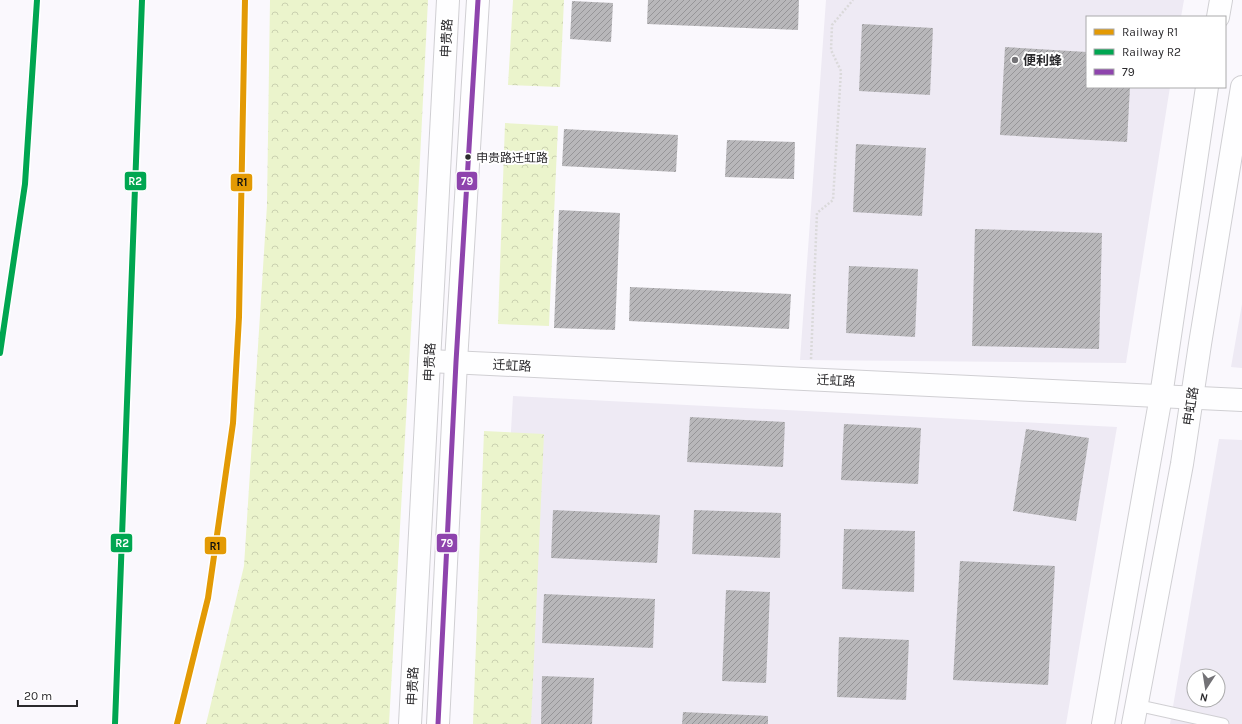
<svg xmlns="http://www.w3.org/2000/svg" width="1242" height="724" viewBox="0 0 1242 724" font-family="Karla,'Noto Sans SC',sans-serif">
  <defs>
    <pattern id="park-crowns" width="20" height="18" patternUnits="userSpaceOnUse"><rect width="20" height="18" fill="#ebf4cc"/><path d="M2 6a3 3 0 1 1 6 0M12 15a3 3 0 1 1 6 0" fill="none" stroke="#cad1b0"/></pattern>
    <pattern id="building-hatch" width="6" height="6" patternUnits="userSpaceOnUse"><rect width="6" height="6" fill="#b8b7ba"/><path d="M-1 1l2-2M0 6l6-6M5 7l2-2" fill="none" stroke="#969598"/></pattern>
  </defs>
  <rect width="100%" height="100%" fill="#faf8fd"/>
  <path fill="#eeeaf4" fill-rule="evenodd" d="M826,0h358l-3,17h-94v70h83l-44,276 -326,-3z
    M1242,304v64l-11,-1z
    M513,396l604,31 -51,297h-572z
    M1219,439l23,1v284h-72zM1194,676h24v24h-24z"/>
  <path fill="url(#park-crowns)" d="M270,0h158l-13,258 -26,466h-183l38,-158 23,-361z
    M513,0h51l-4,87 -52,-2z
    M505,123l53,3 -9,200 -51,-2z
    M484,431l60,3 -13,290h-58z"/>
  <path fill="url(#building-hatch)" d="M648,0h151l-1,30 -151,-6z
    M572,1l41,2 -2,39 -41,-3z
    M862,24l71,4 -3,67 -71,-4z
    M1005,47l82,5v35h43l-3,55 -127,-7z
    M564,129l114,6 -2,37 -114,-6z
    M727,140l68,2 -1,37 -69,-2z
    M856,144l70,4 -4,68 -69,-4z
    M559,210l61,3 -5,117 -61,-2z
    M975,229l127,4 -3,116 -127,-3z
    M849,266l69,3 -3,68 -69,-4z
    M630,287l161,7 -2,35 -160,-8z
    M690,417l95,5 -2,45 -96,-5z
    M844,424l77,4 -3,56 -77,-4z
    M1026,429l63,9 -13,83 -63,-10z
    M553,510l107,5 -3,48 -106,-5z
    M694,510l87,3 -1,45 -88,-4z
    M844,529l71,2 -1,61 -72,-3z
    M960,561l95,5 -7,119 -95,-5z
    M726,590l44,2 -4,91 -44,-2z
    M544,594l111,5 -2,49 -111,-5z
    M839,637l70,3 -3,60 -69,-3z
    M542,676l52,2 -2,46h-51z
    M683,712l85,4v8h-86z"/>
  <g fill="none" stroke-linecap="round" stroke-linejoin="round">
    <defs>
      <path id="service" d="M1136,705l87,19"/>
      <path id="minor" d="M429,361l813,39"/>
      <path id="secondary" d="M1218,17l3,-17
        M410,724l38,-724
        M438,724l18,-362 22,-362
        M1103,724l58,-328 46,-309
        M1133,724l49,-260 18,-120 42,-257"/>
    </defs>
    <use href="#service" stroke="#d0cfd3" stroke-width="13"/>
    <use href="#minor" stroke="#d0cfd3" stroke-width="24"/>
    <use href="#secondary" stroke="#d0cfd3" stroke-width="24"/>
    <path stroke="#dad9da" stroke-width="2.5" stroke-dasharray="2 2" stroke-linecap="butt" d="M811,359l6,-146 16,-13 8,-129 -10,-21 1,-25 21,-25"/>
    <use href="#service" stroke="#fefeff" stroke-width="11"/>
    <use href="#minor" stroke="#fefeff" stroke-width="22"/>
    <use href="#secondary" stroke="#fefeff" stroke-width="22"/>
    <defs>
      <path id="bus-1" d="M438,724l18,-362 22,-362"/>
    </defs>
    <use href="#bus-1" stroke="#fff" stroke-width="8"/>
    <use href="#bus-1" stroke="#8e44ad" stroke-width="5"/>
    <defs>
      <path id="rail-1" d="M177,724l31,-126 25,-175 6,-106 6,-317"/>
      <path id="rail-2" d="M0,353l25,-169 12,-184
        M115,724l27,-724"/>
    </defs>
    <use href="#rail-1" stroke="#fff" stroke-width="9"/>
    <use href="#rail-2" stroke="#fff" stroke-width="9"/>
    <use href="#rail-1" stroke="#e39a04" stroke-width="6"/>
    <use href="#rail-2" stroke="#00a651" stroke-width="6"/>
  </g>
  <circle fill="#737276" stroke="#fff" stroke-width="1.5" cx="1015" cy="60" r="4"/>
  <circle fill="#2b2a2d" stroke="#fff" stroke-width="1.5" cx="468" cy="157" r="3.5"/>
  <g text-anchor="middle" stroke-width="4" stroke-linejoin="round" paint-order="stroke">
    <g font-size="12" fill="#2b2a2d" stroke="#fff" text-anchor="start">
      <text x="476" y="162">申贵路迁虹路</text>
    </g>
    <g font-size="13" fill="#2b2a2d" stroke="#fff">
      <text transform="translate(446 38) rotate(-87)" y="5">申贵路</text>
      <text transform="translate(429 362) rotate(-87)" y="5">申贵路</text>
      <text transform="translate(512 365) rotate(3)" y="5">迁虹路</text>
      <text transform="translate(836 380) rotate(3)" y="5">迁虹路</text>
      <text transform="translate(1190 406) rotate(-81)" y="5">申虹路</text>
      <text transform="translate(412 686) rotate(-87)" y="5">申贵路</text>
    </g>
    <g font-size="13" font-weight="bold" fill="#2b2a2d" stroke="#fff" text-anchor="start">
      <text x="1023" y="65">便利蜂</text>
    </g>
  </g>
  <g stroke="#fff" stroke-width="1.5">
    <rect x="456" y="171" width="22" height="20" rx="4" fill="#8e44ad"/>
    <rect x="124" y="171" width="23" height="20" rx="4" fill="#00a651"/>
    <rect x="230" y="173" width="23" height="19" rx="4" fill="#e39a04"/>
    <rect x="436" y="533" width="22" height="20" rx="4" fill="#8e44ad"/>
    <rect x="110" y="533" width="23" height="20" rx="4" fill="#00a651"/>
    <rect x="204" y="536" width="23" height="19" rx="4" fill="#e39a04"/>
  </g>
  <g font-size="11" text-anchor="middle" font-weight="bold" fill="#fff">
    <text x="467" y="185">79</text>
    <text x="135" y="185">R2</text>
    <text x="447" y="547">79</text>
    <text x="122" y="547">R2</text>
  </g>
  <g font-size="11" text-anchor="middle" font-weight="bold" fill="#111">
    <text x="242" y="186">R1</text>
    <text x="215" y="550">R1</text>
  </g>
  <rect x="1086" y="16" width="140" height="72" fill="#ffffff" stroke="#aaaaab"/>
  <rect x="1094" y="29" width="20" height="6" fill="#e39a04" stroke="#aaaaab"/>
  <text x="1122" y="36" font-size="12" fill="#2b2a2d">Railway R1</text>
  <rect x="1094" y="49" width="20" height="6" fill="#00a651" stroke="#aaaaab"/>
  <text x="1122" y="56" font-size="12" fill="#2b2a2d">Railway R2</text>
  <rect x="1094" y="69" width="20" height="6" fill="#8e44ad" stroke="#aaaaab"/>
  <text x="1122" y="76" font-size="12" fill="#2b2a2d">79</text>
  <g transform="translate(1206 688) rotate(192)"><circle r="19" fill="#ffffff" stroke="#aaaaab"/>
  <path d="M0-3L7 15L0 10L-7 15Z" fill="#737276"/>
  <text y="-6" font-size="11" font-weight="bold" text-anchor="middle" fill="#2b2a2d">N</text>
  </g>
  <path d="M18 700v6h59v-6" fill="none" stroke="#2b2a2d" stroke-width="2"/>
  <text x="24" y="700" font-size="12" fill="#2b2a2d" stroke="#ffffff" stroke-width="3" paint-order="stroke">20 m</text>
</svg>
